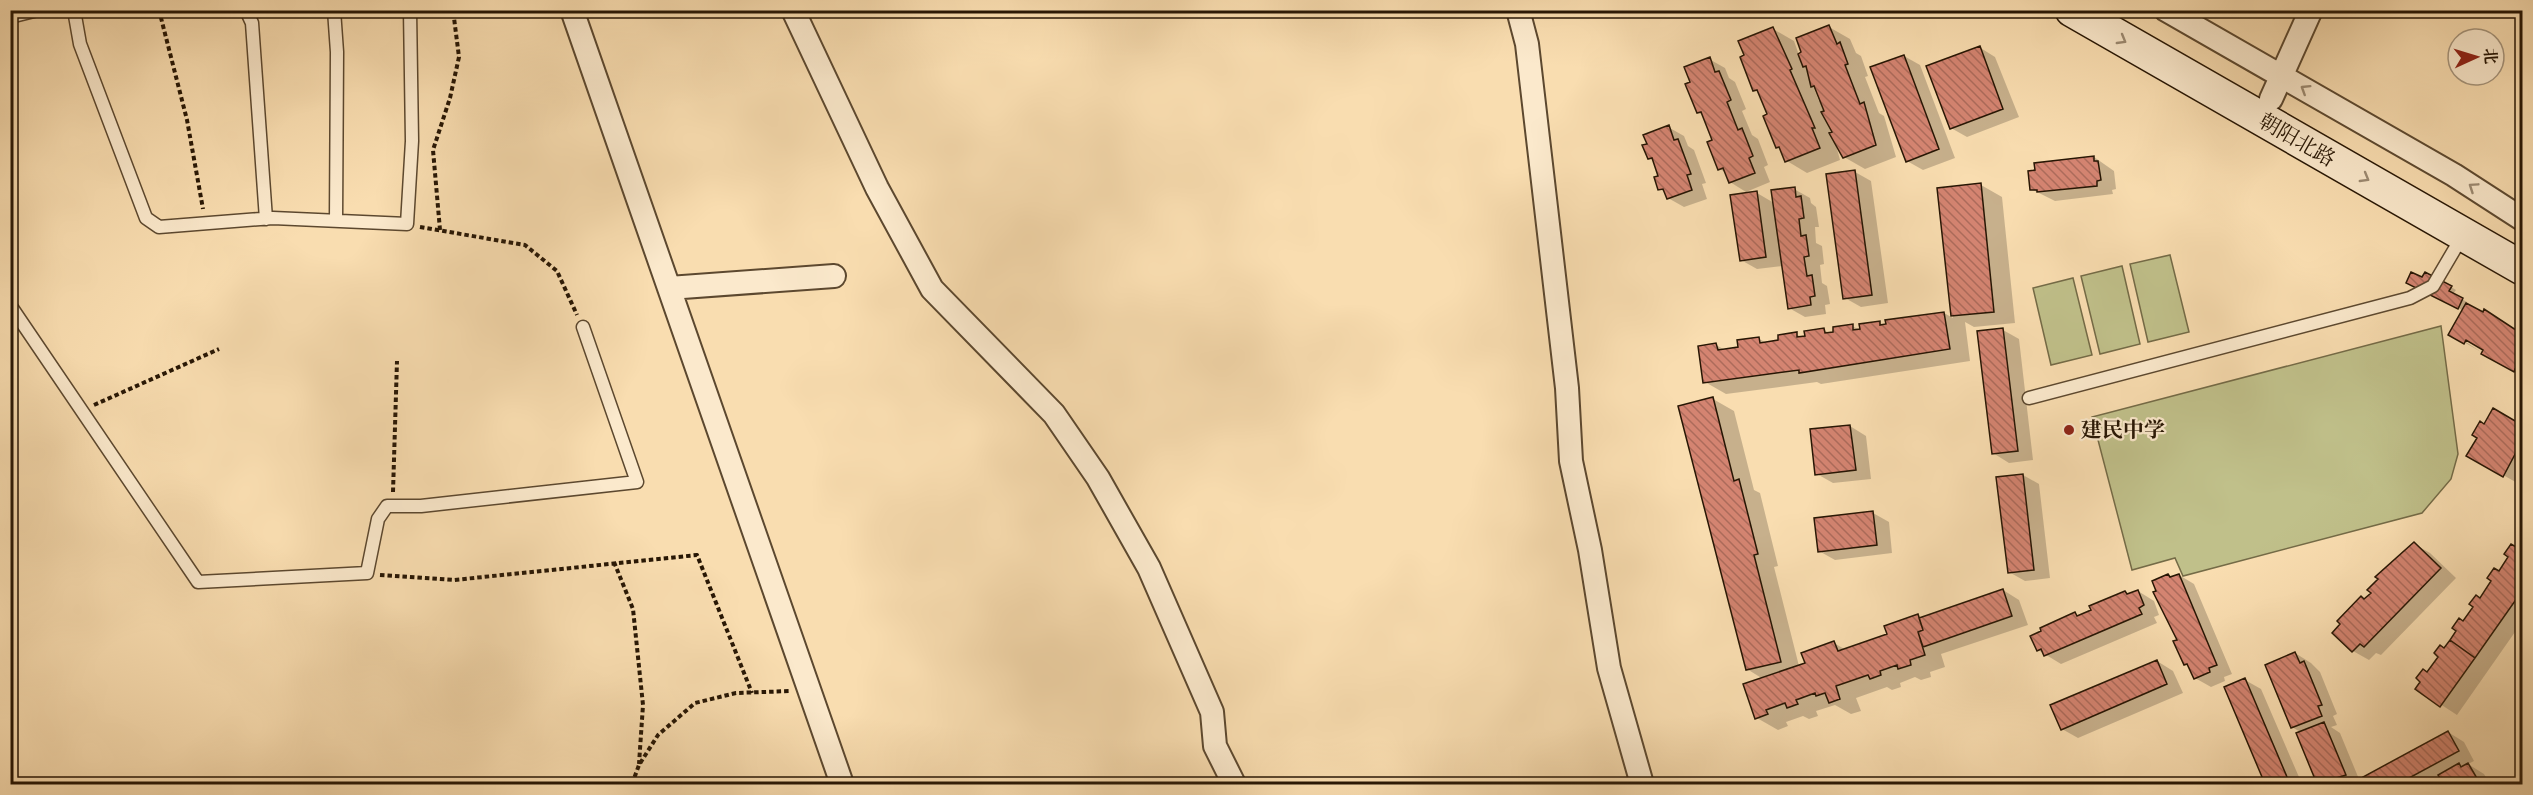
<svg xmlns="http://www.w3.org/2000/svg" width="2533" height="795" viewBox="0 0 2533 795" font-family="'Gentium Book Plus','Noto Serif SC',serif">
  <defs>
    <pattern id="building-back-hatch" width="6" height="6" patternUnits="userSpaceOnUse" patternTransform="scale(1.5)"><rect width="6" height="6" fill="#d48471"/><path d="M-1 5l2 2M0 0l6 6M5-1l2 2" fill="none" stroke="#ac6b5b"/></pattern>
  </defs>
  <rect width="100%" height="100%" fill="#f9ddb0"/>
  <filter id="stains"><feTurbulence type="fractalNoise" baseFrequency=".00333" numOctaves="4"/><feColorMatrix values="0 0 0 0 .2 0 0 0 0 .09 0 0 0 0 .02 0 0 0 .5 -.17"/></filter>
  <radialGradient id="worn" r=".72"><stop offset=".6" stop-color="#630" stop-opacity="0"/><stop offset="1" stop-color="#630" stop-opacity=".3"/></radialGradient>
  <path fill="#c0c08a" stroke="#746b47" stroke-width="1.5" d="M2170,255l19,77 -41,10 -18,-78z
    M2122,266l18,78 -40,10 -19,-78z
    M2073,278l19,77 -41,10 -18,-77z
    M2441,326l17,128 -7,25 -29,34 -239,63 -8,-18 -43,12 -40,-153z"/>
  <path fill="#0003" fill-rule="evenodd" d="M1829,27l21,12 6,14 5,3 7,20 -3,1 14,36 5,3 12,41 -31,12 -21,-12 -9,-16 5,19 -33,13 -20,-12 -5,-11 -5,-3 -17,-54 -5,-3 18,-61 21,12 5,14zM1813,86l4,3 4,11 -2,1z
    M1979,47l16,10 24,60 -52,20 -16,-9z
    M1904,56l16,9 35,93 -32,12 -16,-9z
    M1709,59l16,9 4,10 6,4 11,27 -4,2 10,24 6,4 10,26 -4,2 6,15 -24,10 -16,-10 -4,-9 -6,-4 -6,-28 -10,-25 -6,-4 -6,-29z
    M1668,127l16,9 4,10 6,4 12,33 -4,1 5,15 -23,8 -16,-9 -2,-5 -6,-4v-12l-5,-16 -6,-3 -1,-14z
    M2094,157l20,14 2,18 -4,1 1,4 -58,7 -24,-12 6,-18z
    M1855,172l16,9 17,122 -27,4 -16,-9z
    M1981,185l21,12 13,126 -41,4 -9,-5 5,39 -149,23 -4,-2 -91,12 -21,-12 11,-37 11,6 13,-2 19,-10 8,4 13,-1 16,-8 7,4 21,-8 7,4 21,-8 10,5 17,-9 6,4 59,-13 9,5 -14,-129z
    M1794,189l16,9 1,5 5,4 3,20h-4l1,16 6,3 2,18 -4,1 2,18 5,3 3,18 -5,1 1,9 -21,3 -16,-9 -6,-42 -26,3 -16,-9 16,-67 17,10z
    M2408,282l43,5 5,3 -3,4 14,8 -1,3 18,9 1,-2 30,17 -1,2 8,5v39l-39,-22 8,-1 -25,-14v4l15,10 -31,-18 14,-23z
    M2003,330l16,9 14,121 -24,3 -16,-10z
    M1713,399l21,12 20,79 6,3 18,73 -4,1 25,99 35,-23 12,7 43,-15 29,-19 4,2 81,-28 16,10 9,25 -87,29 4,13 -15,5 1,5 -10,3 -6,-3 -15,6 1,4 -9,3 -5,-3 -31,11 5,13 -10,3 -16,-9 -19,6 2,5 -9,3 -6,-3 -17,6 2,4 -10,4 -21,-12 6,-39 -16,-10z
    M2493,410l29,17v52l-3,5 -51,-29z
    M1850,426l16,10 5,43 -38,4 -16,-9z
    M2023,475l16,9 11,94 -25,3 -16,-9z
    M1873,513l16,9 3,31 -57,7 -16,-9z
    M2520,543l2,1v78l-65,93 -40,-26z
    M2414,544l16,9 26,25 -75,77 -5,-2 -7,7 -16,-9 -18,-18z
    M2168,575l5,3 6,-3 15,9 38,90 -8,3 1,4 -14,6 -16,-9 -5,-11 -5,-3z
    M2138,591l16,10 5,14 -5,2 3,6 -96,41 -23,-14 37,-36 4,2 46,-24 5,3z
    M2295,653l16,10 9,9 17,42 -4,2 4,9 -6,2 9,6 21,51h-42l-21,-50 4,-1 -10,-6z
    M2157,661l16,10 10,22 -105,45 -16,-9z
    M2245,680l16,9 41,95h-35l-41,-96z
    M2448,732l16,10 10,19 -6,3 16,10 6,10h-121l-4,-7z"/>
  <path fill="url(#building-back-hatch)" stroke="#271604" stroke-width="1.5" d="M1829,25l8,19 3,-2 8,22 -3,1 15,39 4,-2 12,43 -33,13 -14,-25 3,-1 -11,-20 3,-1 -10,-25 -3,1 -5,-21 -3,1 -5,-13 3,-2 -5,-14z
    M1773,27l19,42 -2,1 25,58h-3l8,20 -35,14 -6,-15 -3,1 -13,-32 4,-2 -10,-24 -4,1 -13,-34 4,-2 -6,-14z
    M1980,46l23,63 -53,20 -24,-63z
    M1904,55l35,94 -33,13 -36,-95z
    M1710,57l5,15 4,-1 12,29 -4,2 11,28 4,-2 11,28 -4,2 6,15 -26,10 -6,-15 -5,2 -11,-28 5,-2 -11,-28 -4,1 -12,-29 5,-2 -6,-15z
    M1669,125l5,15 4,-1 13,35 -4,1 5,15 -25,9 -4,-10 -5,1 -4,-13 4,-1 -6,-18 -4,1 -6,-14 5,-1 -4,-9z
    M2094,156v5h4l3,19 -4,1v5l-60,6v-2h-7l-2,-19 7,-1 -1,-7z
    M1855,170l17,125 -29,4 -17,-125z
    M1981,183l13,129 -43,4 -14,-128z
    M1795,187l1,10 5,-1 3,22 -5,1 2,17 5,-1 3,21 -5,1 3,19 5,-1 3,21 -5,1 1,8 -23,4 -17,-119z
    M1757,191l9,66 -26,4 -10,-66z
    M2411,272l11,5 3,-5 27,14 -3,5 14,7 -5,11 -52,-26z
    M2466,303l17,9 1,-3 38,25v39l-7,-4 -1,3 -33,-18 2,-4 -17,-10 -2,4 -16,-9z
    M1944,312l6,37 -151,24v-3l-96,13 -5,-37 18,-3 2,7 20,-3 -1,-7 22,-3 1,6 18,-3v-5l19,-3v5l8,-1 -1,-5 20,-3 1,5 8,-1v-5l20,-3v6l7,-1 -1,-5 21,-3v4l6,-1 -1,-4z
    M2003,328l15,123 -26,3 -15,-123z
    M1713,397l21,84 5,-2 19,75 -4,1 27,107 -35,8 -68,-264z
    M2493,408l29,17v16l-19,36 -37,-21 11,-18 -5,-3 8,-14 4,3z
    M1850,425l6,45 -41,5 -5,-46z
    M2023,474l11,96 -26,3 -12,-96z
    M1873,511l4,34 -59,7 -4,-34z
    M2520,541l2,2v48l-47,67 -25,-18 6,-9 -4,-3 7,-10 4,3 10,-14 -4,-3 7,-9 4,3 11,-17 -4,-3 7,-10 5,3 9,-14 -4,-3 7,-10 5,3z
    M2414,542l27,26 -77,79 -4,-3 -8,8 -20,-19 8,-9 -3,-3 24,-25 3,3 7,-6 -4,-3 11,-11 -3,-2z
    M2168,574l2,3 9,-3 38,91 -8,3 1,4 -16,7 -7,-15 -3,1 -11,-24 4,-1 -24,-48 3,-1 -4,-10z
    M2003,589l9,27 -89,31 -5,-15 5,-2 -4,-12z
    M2138,590l6,15 -5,3 3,6 -98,42 -3,-7 -4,2 -7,-15 11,-5 -1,-3 35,-16 2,4 14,-6 -2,-4 36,-15 2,3z
    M1918,614l5,16 -5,2 7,23 -15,5 1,5 -13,4 -1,-4 -17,6 1,4 -11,4 -2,-4 -32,11 4,13 -11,4 -4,-10 -9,3 -1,-3 -19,7 2,4 -11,4 -2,-5 -19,7 2,4 -13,5 -12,-35 62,-21 -4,-10 33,-12 4,10 49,-17 -3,-8z
    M2450,640l25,18 -35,49 -25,-18 5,-7 -4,-4 7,-9 4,3 11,-15 -4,-4 6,-8 4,3z
    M2295,652l5,11 4,-2 18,44 -4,1 4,10 -31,12 -26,-63z
    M2157,660l10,24 -106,46 -11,-25z
    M2245,678l45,106h-25l-41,-97z
    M2324,722l22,53 -29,9 -21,-51z
    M2448,731l11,20 -61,33h-31l-4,-7z
    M2459,763l2,4 7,-4 10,17 -10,4h-40l12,-6 -2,-3z"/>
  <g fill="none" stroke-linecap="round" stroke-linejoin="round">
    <defs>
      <path id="service" d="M74,10l6,34 66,174 13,9 114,-9 134,6 5,-83 -2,-131
        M246,10l6,13 14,196
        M334,10l3,42 -1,169
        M10,17l28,-7
        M10,305l188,277 169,-9 11,-54 9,-13h34l216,-24 -54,-155
        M2029,398l381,-100 23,-12 30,-51"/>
      <path id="minor" d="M572,10l270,774
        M793,10l84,178 55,101 122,125 44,64 51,90 63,144 3,34 19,38
        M1518,10l9,34 40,344 4,73 19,89 19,118 33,116
        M2166,10l288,165 68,44
        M2271,99l40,-89
        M669,288l165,-12"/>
      <path id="secondary" d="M2072,10l450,258"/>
    </defs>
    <use href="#service" stroke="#5c482f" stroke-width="15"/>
    <use href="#minor" stroke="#5c482f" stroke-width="26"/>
    <use href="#secondary" stroke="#271604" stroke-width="36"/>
    <path stroke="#271604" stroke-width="4" stroke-dasharray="4.5 3" stroke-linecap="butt" d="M159,10l28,110 16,89
      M420,227l105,18 32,26 20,44
      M440,230l-7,-80 17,-52 9,-41 -6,-47
      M94,405l125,-56
      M393,492l4,-131
      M614,562l19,47 10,96 -4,59
      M380,575l74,5 243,-25 55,138
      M632,784l7,-19 19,-30 37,-32 41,-10 55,-2"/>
    <use href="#service" stroke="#fbe9cc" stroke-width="12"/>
    <use href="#minor" stroke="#fbe9cc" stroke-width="22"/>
    <use href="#secondary" stroke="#fbe9cc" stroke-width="33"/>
  </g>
  <defs><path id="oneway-chevron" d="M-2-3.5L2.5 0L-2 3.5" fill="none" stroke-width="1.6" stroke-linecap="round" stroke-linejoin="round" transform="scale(1.5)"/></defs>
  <g stroke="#9c8a72">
    <use href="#oneway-chevron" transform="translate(2122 40) rotate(30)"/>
    <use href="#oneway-chevron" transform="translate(2305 89) rotate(-148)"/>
    <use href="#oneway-chevron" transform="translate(2365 178) rotate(30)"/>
    <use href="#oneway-chevron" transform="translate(2473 187) rotate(-146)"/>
  </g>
  <circle fill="#8f2418" stroke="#fbe9cc" stroke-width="2" cx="2069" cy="430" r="6"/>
  <g text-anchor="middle" stroke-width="4.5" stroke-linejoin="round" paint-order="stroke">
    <g font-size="21" fill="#271604" stroke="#fbe9cc">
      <text transform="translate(2297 140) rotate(30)" y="7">朝阳北路</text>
    </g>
    <g font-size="21" font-weight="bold" fill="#271604" stroke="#fbe9cc" text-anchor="start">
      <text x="2081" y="437">建民中学</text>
    </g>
  </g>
  <rect width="2533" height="795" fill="none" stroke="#f9ddb0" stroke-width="36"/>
  <rect x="12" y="12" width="2509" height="771" fill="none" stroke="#271604" stroke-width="3"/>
  <rect x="18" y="18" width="2497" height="759" fill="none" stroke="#271604" stroke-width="1.5"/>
  <g transform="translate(2476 57) rotate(86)"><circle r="28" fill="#fbe9cc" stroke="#a6957c" stroke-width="1.5"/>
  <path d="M0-4.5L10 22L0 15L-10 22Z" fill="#8f2418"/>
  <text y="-9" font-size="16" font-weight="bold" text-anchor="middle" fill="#271604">北</text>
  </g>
  <rect width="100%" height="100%" filter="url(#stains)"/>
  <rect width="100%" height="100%" fill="url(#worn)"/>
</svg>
